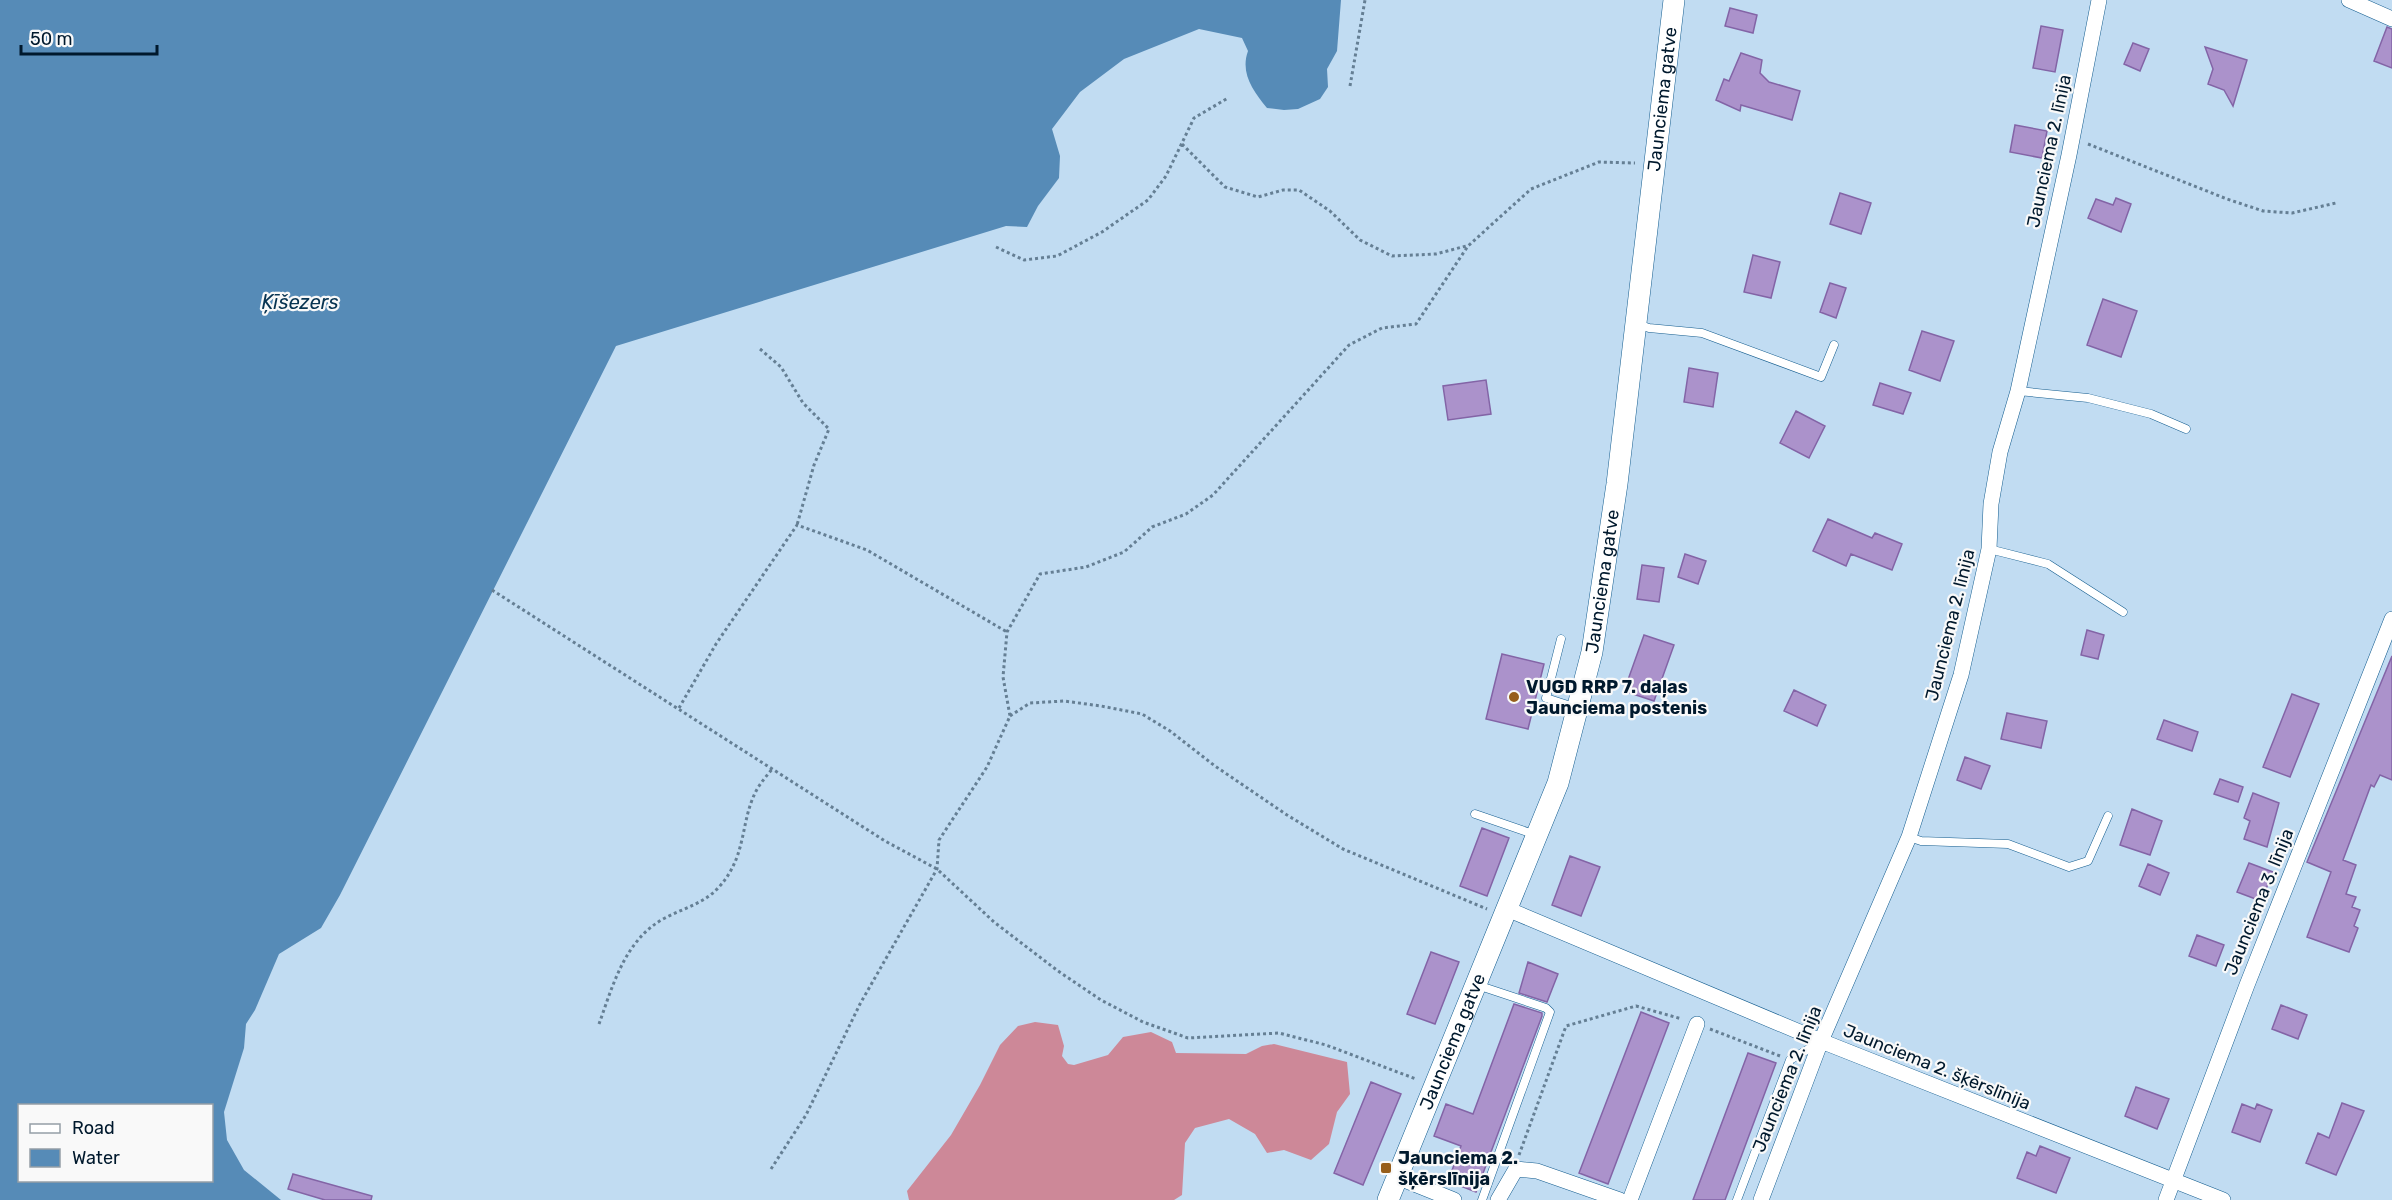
<svg xmlns="http://www.w3.org/2000/svg" width="2392" height="1200" viewBox="0 0 2392 1200" font-family="Rubik,sans-serif">
  <rect width="100%" height="100%" fill="#c1dcf2"/>
  <path fill="#cd8898" d="M1035,1022l23,3 6,21 -2,10 6,8 6,1 34,-10 15,-18 28,-5 21,10 4,11 70,1 16,-8 12,-2 73,18 3,32 -13,18 -8,32 -18,16 -27,-10 -17,3 -12,-19 -26,-15 -34,9 -10,15 -3,52 -8,5h-265l-2,-9 44,-56 29,-50 20,-40 18,-19z"/>
  <path fill="#568bb7" fill-rule="evenodd" d="M0,0h1341l-4,51 -10,18 1,18 -8,12 -22,10 -14,1 -17,-2c-14,-17 -27,-35 -19,-57l-6,-13 -43,-9 -75,30 -44,33 -28,37 8,27 -1,22 -21,28 -11,21 -21,-1 -390,120 -276,549 -19,33 -42,26 -24,56 -9,14 -2,24 -20,64 3,28 17,30 37,30h-281zM20,1106h192v74h-192z"/>
  <path fill="#ab92cb" stroke="#8364a6" stroke-width="1.5" d="M1730,8l27,7 -4,18 -28,-7z
    M2041,26l22,4 -8,42 -22,-4z
    M2387,27l5,2v39l-18,-7z
    M2133,43l16,6 -9,22 -16,-7z
    M2205,47l42,13 -14,46 -9,-16 -16,-6 5,-15z
    M1741,53l21,7 -2,13 9,9 31,9 -8,29 -51,-15 -1,6 -24,-11 8,-21 5,2z
    M2015,125l32,6 -5,27 -32,-6z
    M1840,193l31,10 -10,31 -31,-10z
    M2116,198l15,6 -10,28 -33,-14 8,-19 17,6z
    M1753,255l27,7 -9,36 -27,-6z
    M1830,283l16,5 -10,30 -16,-6z
    M2103,299l34,12 -16,46 -34,-12z
    M1922,331l32,10 -14,40 -31,-11z
    M1689,368l29,5 -5,34 -29,-5z
    M1486,380l5,34 -43,6 -5,-34z
    M1880,383l31,10 -8,21 -30,-9z
    M1796,411l29,15 -16,32 -29,-15z
    M1828,519l44,19 3,-5 27,11 -10,26 -41,-16 -5,12 -33,-15z
    M1685,554l21,7 -8,23 -20,-7z
    M1642,565l22,3 -5,34 -22,-3z
    M2087,630l17,5 -6,24 -17,-4z
    M1644,635l30,10 -20,56 -30,-10z
    M1502,654l42,10 -16,65 -42,-10z
    M2392,656v124l-12,-5 -6,12 -3,-2 -28,75 13,5 -10,29 10,3 -4,10 8,3 -6,16 4,2 -9,24 -42,-15 24,-65 -24,-10z
    M1794,690l32,15 -9,21 -33,-15z
    M2292,694l27,10 -29,73 -27,-10z
    M2007,713l40,8 -6,27 -40,-9z
    M2164,720l34,12 -6,19 -35,-12z
    M1965,757l25,9 -9,23 -24,-9z
    M2220,779l23,8 -5,15 -24,-8z
    M2253,793l26,10 -12,44 -23,-8 6,-18 -6,-3z
    M2132,809l30,12 -12,34 -30,-10z
    M1482,828l27,10 -22,58 -27,-10z
    M1570,856l30,11 -19,49 -29,-11z
    M2249,863l24,9 -12,29 -24,-9z
    M2148,864l21,9 -9,22 -21,-9z
    M2197,935l27,10 -8,21 -27,-10z
    M1431,952l28,10 -24,62 -28,-10z
    M1528,962l30,12 -11,28 -28,-9z
    M1514,1004l28,9v3l-66,176 -28,-11 13,-35 -27,-10 12,-32 27,10z
    M2281,1005l26,10 -9,24 -26,-10z
    M1641,1012l28,11 -61,161 -29,-11z
    M1748,1053l28,10 -51,137h-32z
    M1371,1082l30,12 -38,91 -29,-12z
    M2136,1087l33,12 -12,30 -32,-13z
    M2342,1103l22,8 -28,64 -30,-12 12,-30 11,5z
    M2242,1104l13,5 2,-5 15,6 -12,32 -28,-10z
    M2040,1146l30,12 -14,35 -39,-15 10,-26 9,4z
    M293,1174l79,22 -1,4h-46l-37,-11z"/>
  <g fill="none" stroke-linecap="round" stroke-linejoin="round">
    <defs>
      <path id="lane" d="M1637,324l12,4 53,5 119,44 13,-32
        M2018,391l70,7 63,16 35,15
        M1989,549l59,15 75,48
        M1561,639l-15,59 31,10
        M1475,814l61,21
        M1909,837l12,4 87,3 61,23 19,-6 20,-45
        M1477,985l69,23 4,4 -68,188
        M1737,1200l53,-140 27,-16"/>
      <path id="street" d="M2349,0l43,19
        M1507,909l314,132 402,159
        M1397,1177l57,23
        M1498,1200l18,-31 21,2 83,29
        M1630,1200l67,-176
        M1761,1200l60,-159 88,-204 52,-162 28,-126 2,-45 9,-52 18,-61 51,-236 30,-155
        M2166,1200l81,-215 145,-366"/>
      <g id="secondary">
        <path id="s1" d="M1388,1200l170,-417 34,-131 25,-168 57,-484"/>
      </g>
    </defs>
    <use href="#lane" stroke="#145d8f" stroke-width="9"/>
    <use href="#street" stroke="#145d8f" stroke-width="16"/>
    <use href="#secondary" stroke="#145d8f" stroke-width="22"/>
    <path stroke="#657f94" stroke-width="3" stroke-dasharray="3 3" stroke-linecap="butt" d="M1350,86l15,-86
      M1182,144l43,43 33,10 25,-7h16l31,21 30,29 32,16 44,-2 30,-8
      M2088,144l139,55 36,12 29,2 44,-10
      M996,247l28,13 33,-4 45,-24 46,-32 18,-24 28,-58 34,-20
      M760,349l21,18 22,36 26,26 -15,36 -17,60
      M492,590l393,251 52,28 57,53 64,49 43,29 42,22 45,16 91,-5 47,12 90,34
      M679,708l37,-64 81,-119 70,25 140,82
      M1010,716l20,-13 34,-2 37,5 41,8 28,17 45,35 72,49 56,34 144,60
      M599,1024c14,-39 26,-85 66,-106 19,-10 40,-15 54,-31 30,-33 20,-69 40,-101 4,-6 9,-12 14,-18
      M1710,1029l70,27
      M1519,1155l47,-129 70,-20 46,13
      M771,1169l35,-54 54,-111 77,-135 2,-29 48,-73 23,-51 -7,-39 4,-45 33,-58 46,-7 38,-15 28,-25 34,-13 27,-19 136,-150 33,-17 34,-4 52,-78 63,-57 68,-27 36,1"/>
    <use href="#lane" stroke="#fff" stroke-width="8"/>
    <use href="#street" stroke="#fff" stroke-width="15"/>
    <use href="#secondary" stroke="#fff" stroke-width="21"/>
  </g>
  <g fill="#975e1b" stroke="#f9f9f9" stroke-width="2">
    <circle cx="1514" cy="697" r="6"/>
    <rect x="1380" y="1162" width="12" height="12" rx="3"/>
  </g>
  <g text-anchor="middle" stroke-width="4.5" stroke-linejoin="round" paint-order="stroke">
    <g font-size="18" fill="#00192d" stroke="#f9f9f9">
      <text dy="6" stroke="none"><textPath href="#s1" startOffset="1143">Jaunciema gatve</textPath></text>
      <text transform="translate(2049 151) rotate(-78)" y="6">Jaunciema 2. līnija</text>
      <text dy="6" stroke="none"><textPath href="#s1" startOffset="657">Jaunciema gatve</textPath></text>
      <text transform="translate(1950 625) rotate(-76)" y="6">Jaunciema 2. līnija</text>
      <text transform="translate(2259 902) rotate(-68)" y="6">Jaunciema 3. līnija</text>
      <text dy="6" stroke="none"><textPath href="#s1" startOffset="171">Jaunciema gatve</textPath></text>
      <text transform="translate(1937 1067) rotate(22)" y="6">Jaunciema 2. šķērslīnija</text>
      <text transform="translate(1787 1079) rotate(-68)" y="6">Jaunciema 2. līnija</text>
    </g>
    <g font-size="18" font-weight="bold" fill="#00192d" stroke="#f9f9f9" text-anchor="start">
      <text x="1526" y="693">VUGD RRP 7. daļas<tspan x="1526" dy="21">Jaunciema postenis</tspan></text>
      <text x="1398" y="1164">Jaunciema 2.<tspan x="1398" dy="21">šķērslīnija</tspan></text>
    </g>
    <g font-size="20" font-style="italic" fill="#083452" stroke="#f9f9f9">
      <text x="300" y="309">Ķīšezers</text>
    </g>
  </g>
  <rect x="18" y="1104" width="195" height="78" fill="#f9f9f9" stroke="#959fa7" stroke-width="1.5"/>
  <rect x="30" y="1124" width="30" height="9" fill="#ffffff" stroke="#959fa7" stroke-width="1.5"/>
  <text x="72" y="1134" font-size="18" fill="#00192d">Road</text>
  <rect x="30" y="1149" width="30" height="18" fill="#568bb7" stroke="#959fa7" stroke-width="1.5"/>
  <text x="72" y="1164" font-size="18" fill="#00192d">Water</text>
  <path d="M21 45v9h136v-9" fill="none" stroke="#00192d" stroke-width="3"/>
  <text x="30" y="45" font-size="18" fill="#00192d" stroke="#f9f9f9" stroke-width="4.5" paint-order="stroke">50 m</text>
</svg>
